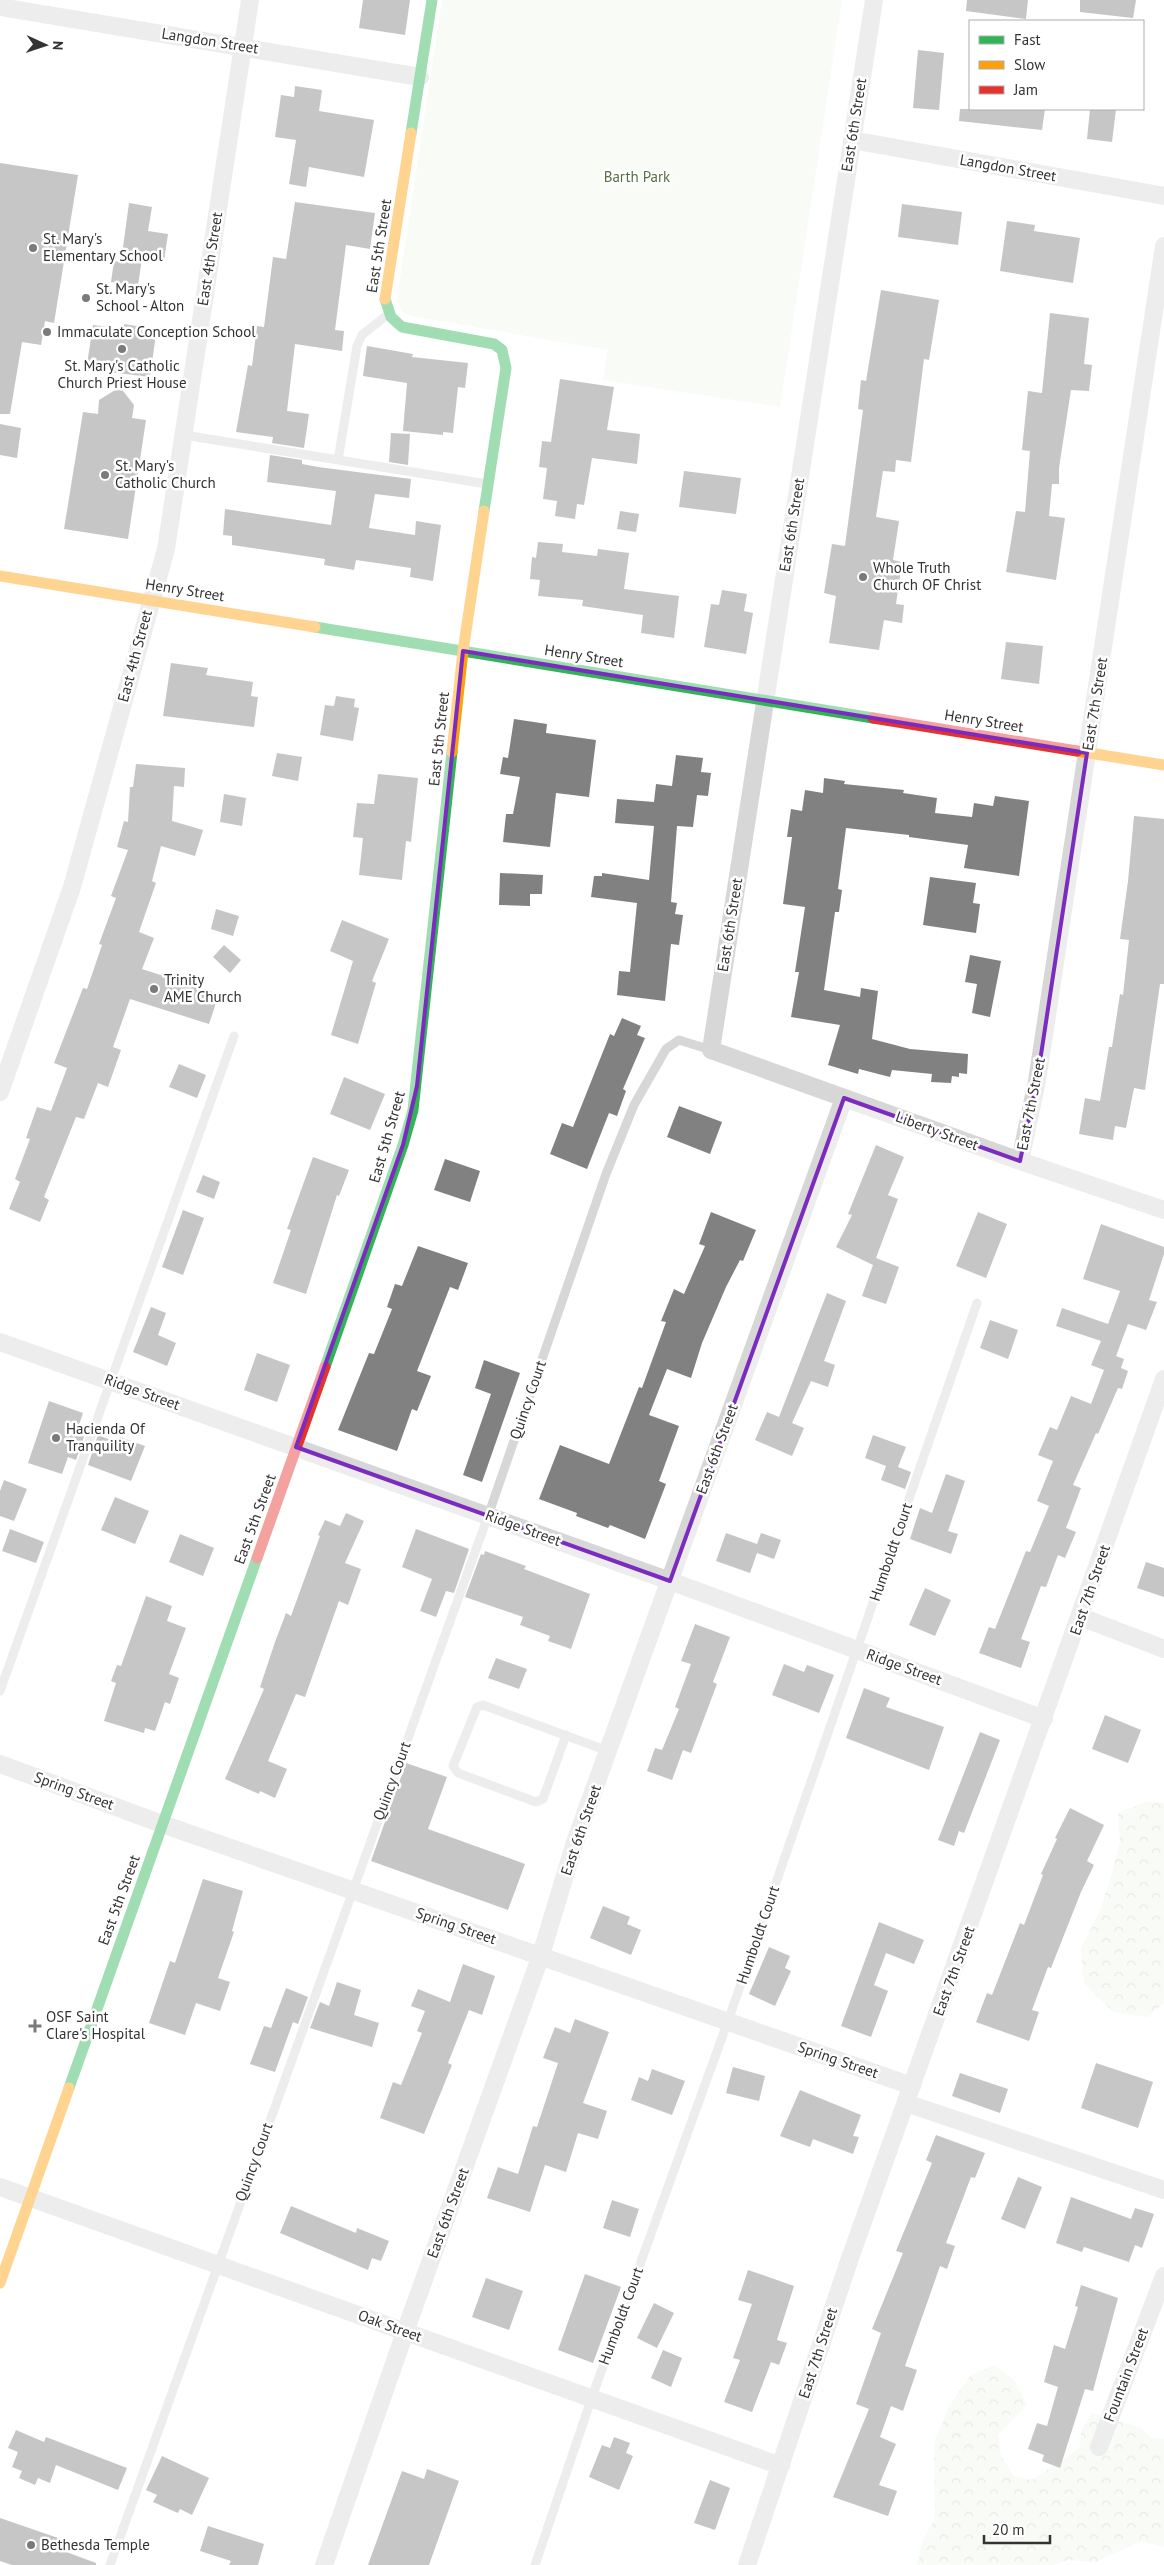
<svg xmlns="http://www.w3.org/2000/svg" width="1164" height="2565" viewBox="0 0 1164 2565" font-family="'PT Sans',sans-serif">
  <defs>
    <pattern id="forest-crowns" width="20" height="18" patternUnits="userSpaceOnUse" patternTransform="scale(1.25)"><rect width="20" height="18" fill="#f1f5ed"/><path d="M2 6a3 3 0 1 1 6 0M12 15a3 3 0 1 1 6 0" fill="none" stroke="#cfd2cc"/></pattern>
  </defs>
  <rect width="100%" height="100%" fill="#fff"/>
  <path fill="url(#forest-crowns)" d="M1145,1802l19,1v200l-16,14 -35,-5 -29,-29 -3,-34 18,-36 13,-40 8,-32 -2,-28z
    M994,2365l20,15 13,25 -29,30 3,21 13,20 18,4 48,-32 1,-17 11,-18 48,14 11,11 13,1v108l-23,-6 -45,21 -28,-2 -15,5h-136l6,-26 12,-20 -1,-75 15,-38 21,-30z"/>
  <path fill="#f1f5ed" d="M442,0h400l-62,407 -177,-27 5,-30 -197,-34 -8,-4 -6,-12z"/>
  <path fill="#818181" d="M363,0h47l-5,35 -46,-7z
    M967,0h61l-2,19 -60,-8z
    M1080,0h56l-3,18 -53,-6z
    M918,50l26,3 -5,57 -26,-2z
    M295,86l27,4 -3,21 55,9 -10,57 -55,-10 -3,20 -17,-3 7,-44 -21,-3 6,-42 13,2z
    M960,109h85l-3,21 -83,-9z
    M1090,109h26l-4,33 -25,-3z
    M0,163l78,12 -24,148 -9,-2 -4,24 -19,-3 -12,72h-10z
    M295,202l80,11 -5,36 -24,-4 -11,85 9,1 -2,20 -47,-7 -8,67 22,3 -5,34 -32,-5 1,-6 -37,-5 12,-67 4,1 5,-40 7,1 9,-70 13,2z
    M129,203l23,4 -4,24 20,3 -4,27 -22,-3 -4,28 -27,-4 3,-21 7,1z
    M902,204l60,8 -4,33 -60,-8z
    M1007,221l28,4 -1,6 46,7 -7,45 -73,-12z
    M881,290l58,10 -10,60 -5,-1 -13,103 -15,-2 -1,12 -12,-1 -7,46 23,4 -6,39 9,2 -6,42 8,1 -2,18 -18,-3 -5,30 -50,-7 7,-47 -12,-3 8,-49 13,2 18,-136 -5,-1 3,-29 5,1z
    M1050,313l39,5 -5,46 8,1 -3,26 -18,-1 -12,78v16h-7l-3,32 16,2 -9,62 -50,-8 10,-61 9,1 5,-61 -8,-1 6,-59 14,2z
    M124,324l19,3 -1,5 14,2 -6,43 -41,-5 1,-5 -23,-3 6,-39 30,4z
    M367,346l46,8 -1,3 56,6 -3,25 -7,-1 -5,46 -10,-1v3l-40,-4 4,-48 -44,-7z
    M560,379l54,8 -7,43 33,4 -3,30 -45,-6 -8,47 -7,-1 -2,15 -20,-3 2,-15 -14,-2 4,-31 -8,-1 3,-26 9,1z
    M120,387l14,18 -2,13 14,2 -18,119 -64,-10 19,-117 15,2 1,-14z
    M0,424l21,4 -4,30 -17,-3z
    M391,433l19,1 -2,31 -19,-3z
    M270,455l32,5v4l16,3 93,12 -2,19 -34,-4 -6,34 46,7 1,-14 25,4 -8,56 -23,-4 1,-9 -55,-8 -2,10 -30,-5 1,-6 -93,-14v-9l-9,-1 2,-26 106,16 5,-34 -69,-9z
    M684,471l57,7 -5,36 -57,-7z
    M620,511l19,3 -3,18 -19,-3z
    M538,542l25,2 -1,8 35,4 1,-7 31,4 -5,36 55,7 -5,42 -33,-5 2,-18 -61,-9 1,-6 -45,-4 2,-16 -10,-1 2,-22 4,1z
    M722,590l25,4 -3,17 9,2 -7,41 -42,-7 7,-43 8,1z
    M1006,642l37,4 -4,38 -38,-5z
    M171,663l37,5 -2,7 47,7 -2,14 7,1 -4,30 -91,-11z
    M336,696l19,3 -1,8 5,1 -6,33 -33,-6 5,-30 9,1z
    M514,719l33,5 -1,9 50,7 -7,57 -33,-4 -6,54 -47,-5 3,-28h7l7,-37 -20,-3 3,-17 5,1z
    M277,753l25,4 -4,24 -26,-5z
    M676,755l27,3 -2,14 10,1 -3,23 -11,-1 -4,32 -16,-1 -6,76 6,1 -2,11 8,1 -4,30 -8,-1 -6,57 -48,-6 2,-24 11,1 7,-69 -46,-6 3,-21h8v-3l47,7 5,-54 -39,-3 2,-24 37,3 2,-18 16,2z
    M136,764l49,4 -1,19 -10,-1 -2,35 31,9 -8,26 -34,-10 -9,35 4,2 -17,49 15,6 -12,31 77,25 -10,30 -79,-25 -17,48 8,3 -13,37 -10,-4 -14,36 -8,-2 -32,80 5,3 -9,22 -31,-13 11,-27 -5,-3 15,-40 -4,-1 11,-31 14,4 16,-43 -13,-5 29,-75 4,1 15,-44 -3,-1 17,-46 -5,-2 17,-46 -11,-3 7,-26 4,1 2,-35h3z
    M378,774l40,4 -7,64 -5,-1 -4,39 -43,-5 4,-37 -10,-1 4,-34 17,1z
    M824,778l21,3 -1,3 60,6 -1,3 34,5 -2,15 37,4 2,-14 19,3 2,-10 34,5 -10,75 -55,-8 4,-23 -59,-8v-2l-63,-7 -8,61 4,1 -3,22h-4l-11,78 36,7 1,-9 17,3 -6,48 38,10 58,5 -1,20 -8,-1v4l-7,-1 -1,7 -20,-1 1,-8 -40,-4 -2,7 -31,-8 -1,5 -30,-9 12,-40 -49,-8 8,-45h-4l10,-65 -22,-3 9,-67h-5l4,-28 11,2 3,-21 18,3z
    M224,794l22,4 -4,28 -22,-4z
    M1134,816l30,3v165h-4l-15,106 -11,-2 -8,40 -11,-2 -2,14 -34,-6 6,-36 15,3 9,-54h3l8,-53 3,1 6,-55 -9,-1 8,-58z
    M500,873l43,2 -1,19h-12v12l-31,-1z
    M930,877l46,6 -3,20 7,1 -4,29 -53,-8z
    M216,909l23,7 -6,20 -22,-7z
    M342,920l47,19 -17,42 4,2 -18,61 -27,-9 22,-74 -23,-10z
    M224,945l17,15 -11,13 -17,-16z
    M970,955l31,6 -11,56 -18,-4 5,-29 -12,-2z
    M622,1018l19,8 -4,9 8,3 -22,51 3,2 -9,25 -8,-3 -22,56 -37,-15 12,-31 11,4 37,-93 4,2z
    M179,1064l27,11 -9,23 -28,-11z
    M344,1077l41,17 -15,36 -40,-16z
    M679,1106l43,16 -12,32 -43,-17z
    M876,1145l28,12 -16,38 10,4 -22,59 23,9 -13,37 -24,-8 11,-31 -37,-18 16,-32 -4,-1z
    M313,1157l36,13 -10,26 -2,-1 -31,99 -33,-11 18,-53 -4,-1z
    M445,1159l35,12 -10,31 -36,-12z
    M203,1175l17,7 -6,17 -18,-7z
    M183,1210l21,8 -21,57 -21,-8z
    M711,1212l45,18 -13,31 -3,-1 -14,27 -24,56 -11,35 -24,-9 -18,46 30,11 -20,55 7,3 -21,55 -35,-14 -2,3 -32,-12 1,-3 -38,-14 21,-54 49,19 30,-77 3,1 24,-66 -5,-1 13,-32 10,5 21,-48 -6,-2z
    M978,1212l29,12 -21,54 -30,-12z
    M1101,1224l63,23v7l-15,46 8,2 -11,28 -18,-6 -12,32 8,3 -3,9 7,3 -6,18 -4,-1 -20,46 -2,-1 -23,52 8,3 -15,40 10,4 -11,26 -7,-3 -12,32 -5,-1 -20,53 9,3 -9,26 -42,-15 10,-26 6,2 31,-78 4,1 19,-46 -12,-5 16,-40 -15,-6 12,-28 7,3 14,-34 20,8 13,-34 -13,-5 10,-24 -45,-15 6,-18 46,16 12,-33 -37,-12z
    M418,1246l50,17 -10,27 -8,-3 -33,84 14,5 -14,35 -5,-2 -15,42 -59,-21 31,-77 5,1 18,-45 -5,-2 8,-23 7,2z
    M827,1293l19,8 -22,60 11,4 -7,22 -17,-6 -19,42 12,5 -12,28 -37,-16 12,-28 12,5z
    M151,1307l15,6 -8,22 18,8 -9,23 -34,-14z
    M990,1320l28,10 -10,29 -28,-11z
    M257,1353l33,12 -13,37 -33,-12z
    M484,1360l36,13 -38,109 -19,-7 28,-81 -16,-6z
    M49,1401l34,12 -5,15 8,3 -10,29 -8,-3 -6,17 -34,-11z
    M98,1435l20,8 2,-6 25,9 -14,35 -43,-16z
    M873,1435l33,12 -8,20 13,5 -6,17 -24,-9 5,-14 -21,-8z
    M946,1474l19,7 -17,50 10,3 -7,20 -41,-15 10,-31 12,5z
    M4,1480l23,9 -13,32 -14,-5v-25z
    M115,1497l34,14 -14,33 -34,-14z
    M346,1513l18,8 -19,42 16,6 -13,36 -9,-4 -34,96 -9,-3 -28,67 19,8 -12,29 -15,-7 -1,3 -34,-15 39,-90 -4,-2 15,-45 11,-29 5,3 29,-80 -2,-1 7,-15 15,6z
    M10,1529l34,13 -8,21 -34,-12z
    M416,1529l53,20 -15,44 -8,-2 -10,26 -16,-6 12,-32 -30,-12z
    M726,1533l31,11 4,-11 20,7 -7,19 -17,-6 -7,20 -34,-12z
    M180,1534l34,14 -11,28 -34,-14z
    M485,1551l41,15 -2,3 66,25 -19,55 -23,-8 2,-5 -30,-11 3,-8 -58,-20 16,-43 3,1z
    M1146,1562l18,6v29l-27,-9z
    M925,1588l26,12 -16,36 -26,-11z
    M146,1596l26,10 -5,15 19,7 -17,46 10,4 -9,26 -5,-2 -10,29 -10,-3 -1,5 -40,-12 12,-38 -5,-2 6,-16 4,1z
    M695,1624l35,13 -17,45 4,2 -26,69 -8,-3 -11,30 -25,-9 8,-23 7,2 17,-41 -4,-2 16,-43 -10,-3z
    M496,1658l31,11 -8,20 -31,-11z
    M784,1664l20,8 3,-7 27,10 -15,38 -47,-18z
    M864,1688l26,10 -4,9 58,20 -15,43 -83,-32z
    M1105,1715l36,15 -13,33 -36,-14z
    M980,1732l20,8 -36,93 -5,-2 -5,15 -16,-6z
    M406,1763l41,14 -19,52 97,35 -17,46 -137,-49z
    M1070,1808l34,17 -17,36 7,4 -13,27 -30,76 -3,-1 -16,43 7,2 -10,29 -53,-19 11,-29 5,2 28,-72 4,2 19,-50 -2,-1 16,-35 -2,-1z
    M203,1879l40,12 -11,40 2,1 -16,46 12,4 -10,29 -24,-8 -11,32 -36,-12 21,-62 5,2z
    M603,1906l27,11 -3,7 14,6 -10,25 -41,-17z
    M879,1922l45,18 -10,24 -28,-11 -12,32 14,6 -17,46 -30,-11z
    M769,1947l21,9 -5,12 6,3 -16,35 -26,-12z
    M463,1964l32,12 -13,39 -13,-5 -21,53 4,2 -28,69 -44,-16 13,-36 8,3 21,-52 -5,-2 8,-20 -14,-5 7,-17 32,13z
    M337,1982l24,8 -7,25 25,8 -7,24 -62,-19 10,-26 9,4z
    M286,1988l22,9 -10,27 -5,-2 -18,50 -25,-8 14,-38 7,2z
    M575,2019l34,13 -26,71 24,8 -9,28 -20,-6 -12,39 -21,-7 -15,47 -43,-14 11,-31 20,7 15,-48 4,1 21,-64 -15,-5 12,-31 15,6z
    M1096,2063l57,19 -15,46 -57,-20z
    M733,2067l32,9 -6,25 -33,-8z
    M652,2069l33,12 -13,34 -41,-15 8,-23 9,4z
    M960,2073l48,16 -8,24 -48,-17z
    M800,2090l61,25 -8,21 6,1 -6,17 -40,-15 -3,8 -30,-11z
    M936,2135l49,18 -10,25 -4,-1 -25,66 9,3 -8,23 -7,-3 -35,100 12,4 -14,41 -12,-5 -11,31 16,7 -17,41 18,6 -9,25 -55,-19 36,-88 -13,-5 25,-71 -9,-4 31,-76 -7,-2 36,-88 -6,-3z
    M1018,2177l24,10 -17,42 -24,-10z
    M1071,2197l60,22 4,-11 19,6 -12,34 -7,-3 -6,17 -45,-15 -2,5 -26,-9z
    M612,2200l27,9 -9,28 -27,-9z
    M291,2206l65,27 1,-5 32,13 -8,20 -9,-3 -4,12 -88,-37z
    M748,2270l46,16 -17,54 10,3 -8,22 -8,-3 -19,50 -28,-10 16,-42 -7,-2 19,-54 -14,-4z
    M585,2274l36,13 -28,76 -35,-13z
    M486,2278l37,13 -14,39 -37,-13z
    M1081,2285l37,13 -25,93 -8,-2 -25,79 -18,-7 2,-6 -16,-6 9,-26 10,3 11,-39 -14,-5 10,-37 11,4 13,-42 -3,-1z
    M654,2303l20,10 -17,35 -20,-10z
    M663,2350l19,8 -11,29 -20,-9z
    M16,2430l28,12 2,-5 81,31 -9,22 -62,-25 -6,18 -12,-5 -3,7 -16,-7 3,-7 -10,-4 6,-15 -10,-4z
    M614,2437l16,6 -4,10 7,3 -14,34 -30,-13 13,-32 8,3z
    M162,2456l47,22 -17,37 -12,-6 -2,4 -25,-11 4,-7 -11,-5z
    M427,2469l32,12 -30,84h-61l34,-94 22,8z
    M710,2480l20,8 -15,42 -21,-7z
    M0,2518l64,22 -3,10 35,13v2h-84l-12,-4z
    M208,2526l56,18 -6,21h-29l2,-4 -31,-10z"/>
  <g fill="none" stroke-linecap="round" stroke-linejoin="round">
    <path stroke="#d7d7d7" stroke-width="9" d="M184,435l303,49
      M338,460l19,-114 5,-11 25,-20
      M0,1691l234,-655
      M566,1735l-23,64 -7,3 -78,-29 -5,-7 24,-59 6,-2 125,46
      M110,2565l378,-1049 118,-342 28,-69 32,-56 13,-9 32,10
      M535,2565l57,-168 136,-376 249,-718"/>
    <path stroke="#d7d7d7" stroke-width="18" d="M874,0l-163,1050 309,111 144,49
      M0,7l420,70
      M852,140l312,56
      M0,1092l72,-205 94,-338 84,-549
      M1020,1161l17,-80 127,-835
      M0,1342l670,239 374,138
      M1081,1617l83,32
      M0,1764l162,60 750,262
      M906,2103l258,87
      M0,2187l781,279
      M1099,2447l65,-171
      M324,2565l81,-233 136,-377 34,-113 269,-744
      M747,2565l102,-304 315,-882"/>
    <path stroke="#30b455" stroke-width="11" d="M411,133l21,-133
      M385,299l6,18 11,10 92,17 8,6 4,18 -22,143
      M315,627l558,91
      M325,1367l78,-222 10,-35 39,-358
      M69,2088l188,-530"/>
    <path stroke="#ff9f0a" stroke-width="11" d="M385,299l26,-166
      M0,576l315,51
      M1077,751l87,14
      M452,752l11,-101 21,-140
      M0,2283l69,-195"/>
    <path stroke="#e5322d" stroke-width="11" d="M873,718l204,33
      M257,1558l68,-191"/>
  </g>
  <path d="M0 0H1164V2565H0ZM463,651l624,102 -50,328 -17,80 -176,-63 -174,483 -374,-134 107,-302 14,-59z" fill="#fff" fill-opacity=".55" fill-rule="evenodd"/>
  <path fill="none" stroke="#7b2cbf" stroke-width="4" stroke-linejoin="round" d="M463,651l624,102 -50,328 -17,80 -176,-63 -174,483 -374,-134 107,-302 14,-59z"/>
  <g fill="#7a7a7a" stroke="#fff" stroke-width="2">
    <circle cx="33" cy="248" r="5"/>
    <circle cx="86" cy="298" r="5"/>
    <circle cx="47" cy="332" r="5"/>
    <circle cx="122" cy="349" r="5"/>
    <circle cx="105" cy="475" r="5"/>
    <circle cx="863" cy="577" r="5"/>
    <circle cx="154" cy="989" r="5"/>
    <circle cx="56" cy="1438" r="5"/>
    <path d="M32.5 2018.5h5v5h5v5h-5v5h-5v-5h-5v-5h5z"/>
    <circle cx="31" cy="2545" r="5"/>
  </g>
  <g text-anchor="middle" stroke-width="5" stroke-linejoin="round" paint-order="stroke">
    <g font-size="15" fill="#333" stroke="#fff">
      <text transform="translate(210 41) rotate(9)" y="5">Langdon Street</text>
      <text transform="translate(854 125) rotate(-81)" y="5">East 6th Street</text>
      <text transform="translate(1008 168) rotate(10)" y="5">Langdon Street</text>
      <text transform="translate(379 246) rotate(-81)" y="5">East 5th Street</text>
      <text transform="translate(210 259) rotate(-81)" y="5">East 4th Street</text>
      <text transform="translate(792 525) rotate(-81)" y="5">East 6th Street</text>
      <text transform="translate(185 590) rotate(9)" y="5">Henry Street</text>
      <text transform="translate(135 656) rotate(-75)" y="5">East 4th Street</text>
      <text transform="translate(584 656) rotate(9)" y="5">Henry Street</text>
      <text transform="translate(1095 704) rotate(-81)" y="5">East 7th Street</text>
      <text transform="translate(984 721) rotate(9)" y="5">Henry Street</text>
      <text transform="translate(439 739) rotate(-84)" y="5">East 5th Street</text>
      <text transform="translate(730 925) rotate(-81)" y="5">East 6th Street</text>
      <text transform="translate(1031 1104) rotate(-79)" y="5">East 7th Street</text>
      <text transform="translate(937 1131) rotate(20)" y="5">Liberty Street</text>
      <text transform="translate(387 1137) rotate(-74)" y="5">East 5th Street</text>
      <text transform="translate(142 1392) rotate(20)" y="5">Ridge Street</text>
      <text transform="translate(528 1400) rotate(-71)" y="5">Quincy Court</text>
      <text transform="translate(717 1449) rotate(-70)" y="5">East 6th Street</text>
      <text transform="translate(255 1519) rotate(-70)" y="5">East 5th Street</text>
      <text transform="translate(523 1528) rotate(20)" y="5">Ridge Street</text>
      <text transform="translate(891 1552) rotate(-71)" y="5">Humboldt Court</text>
      <text transform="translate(1090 1590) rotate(-71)" y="5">East 7th Street</text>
      <text transform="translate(904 1667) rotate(20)" y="5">Ridge Street</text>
      <text transform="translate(392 1781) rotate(-70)" y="5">Quincy Court</text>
      <text transform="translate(74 1791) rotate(20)" y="5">Spring Street</text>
      <text transform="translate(581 1830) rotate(-71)" y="5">East 6th Street</text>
      <text transform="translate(119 1900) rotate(-70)" y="5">East 5th Street</text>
      <text transform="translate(456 1926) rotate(19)" y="5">Spring Street</text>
      <text transform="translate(758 1935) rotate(-71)" y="5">Humboldt Court</text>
      <text transform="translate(954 1971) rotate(-70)" y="5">East 7th Street</text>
      <text transform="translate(838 2060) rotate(19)" y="5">Spring Street</text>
      <text transform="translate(254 2162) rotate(-70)" y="5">Quincy Court</text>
      <text transform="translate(448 2213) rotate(-70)" y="5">East 6th Street</text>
      <text transform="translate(621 2316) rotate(-70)" y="5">Humboldt Court</text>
      <text transform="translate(390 2326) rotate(20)" y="5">Oak Street</text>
      <text transform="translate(818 2353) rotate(-72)" y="5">East 7th Street</text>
      <text transform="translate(1126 2375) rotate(-69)" y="5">Fountain Street</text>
    </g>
    <g font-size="15" fill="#56703f" stroke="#fff">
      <text x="637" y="182">Barth Park</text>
    </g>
    <g font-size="15" fill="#333" stroke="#fff" text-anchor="start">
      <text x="43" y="244">St. Mary's<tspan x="43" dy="17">Elementary School</tspan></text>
      <text x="96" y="294">St. Mary's<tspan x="96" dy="17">School - Alton</tspan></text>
      <text x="57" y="337">Immaculate Conception School</text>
      <text x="122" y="371" text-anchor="middle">St. Mary's Catholic<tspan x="122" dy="17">Church Priest House</tspan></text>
      <text x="115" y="471">St. Mary's<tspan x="115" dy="17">Catholic Church</tspan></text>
      <text x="873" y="573">Whole Truth<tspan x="873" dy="17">Church OF Christ</tspan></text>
      <text x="164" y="985">Trinity<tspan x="164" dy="17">AME Church</tspan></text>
      <text x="66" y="1434">Hacienda Of<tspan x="66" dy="17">Tranquility</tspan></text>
      <text x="46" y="2022">OSF Saint<tspan x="46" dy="17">Clare's Hospital</tspan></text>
      <text x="41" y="2550">Bethesda Temple</text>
    </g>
  </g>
  <rect x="969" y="20" width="175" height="90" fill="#ffffff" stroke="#adadad"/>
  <rect x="979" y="36" width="25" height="8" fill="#30b455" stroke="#adadad"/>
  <text x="1014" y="45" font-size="15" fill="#333333">Fast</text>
  <rect x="979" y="61" width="25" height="8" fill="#ff9f0a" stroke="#adadad"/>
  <text x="1014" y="70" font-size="15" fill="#333333">Slow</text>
  <rect x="979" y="86" width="25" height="8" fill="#e5322d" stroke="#adadad"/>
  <text x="1014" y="95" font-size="15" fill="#333333">Jam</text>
  <g transform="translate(45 45) rotate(93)" stroke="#ffffff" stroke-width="4" paint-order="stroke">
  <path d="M0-4L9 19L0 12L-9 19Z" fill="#333333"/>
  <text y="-8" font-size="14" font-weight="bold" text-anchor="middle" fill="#333333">N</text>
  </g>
  <path d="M984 2535v8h66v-8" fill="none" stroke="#333333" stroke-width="2.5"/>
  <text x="992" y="2535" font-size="15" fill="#333333" stroke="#ffffff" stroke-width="4" paint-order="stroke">20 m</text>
</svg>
